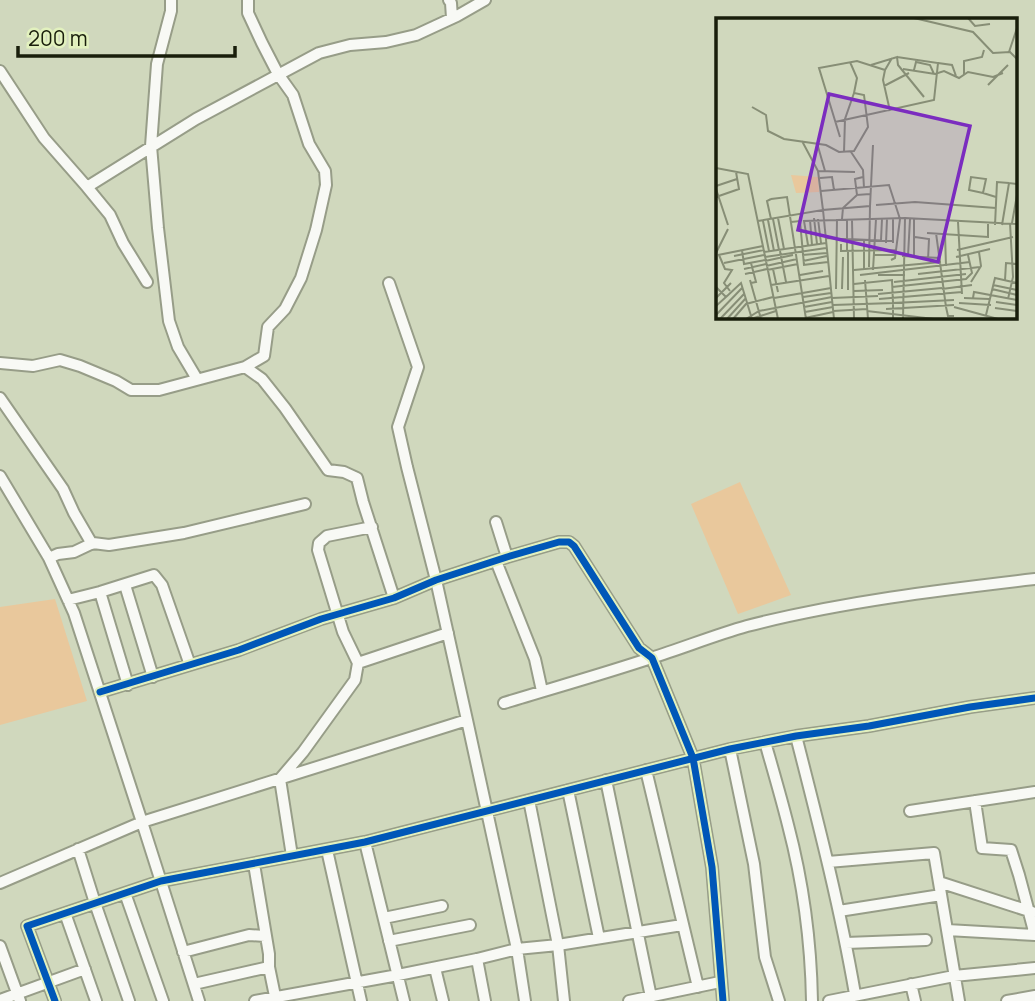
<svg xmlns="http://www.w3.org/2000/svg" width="1035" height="1001" viewBox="0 0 1035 1001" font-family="Manrope,sans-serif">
  <rect width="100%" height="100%" fill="#d0d8bd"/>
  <path fill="#e9c89c" d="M740,482l51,113 -53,19 -47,-110z
    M55,599l32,102 -87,24v-118z"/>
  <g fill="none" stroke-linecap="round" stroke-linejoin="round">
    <defs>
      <path id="minor" d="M171,0v11l-14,53 -6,82 7,82 11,93 9,26 19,32
        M449,0l2,3 1,15
        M0,71l44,67 43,49 23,28 13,28 24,39
        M87,187l109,-68 123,-66 31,-8 36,-3 30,-7 41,-19 28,-16
        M0,363l33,3 27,-6 20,6 36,15 15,9h28l86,-23 19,-11 4,-29 17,-18 16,-31 15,-48 10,-45 -1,-14 -16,-27 -16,-49 -15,-21 -16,-31 -14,-30v-13
        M245,367l17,12 23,29 43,62 16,2 13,6 6,24 31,96
        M0,398l63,91 11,24 18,31
        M0,476l49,82 25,55 68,209 -142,61
        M496,522l11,35
        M372,527l-45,9 -8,7 -1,7 25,82 15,31 90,-30
        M49,558l9,-4 16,-2 19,-9 16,2 75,-12 121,-29
        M496,561l39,98 7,32
        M125,585l28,92
        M100,592l28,93
        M68,600l32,-8 54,-17 8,10 28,80
        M100,692l139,-42 82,-31 73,-21 42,-18 71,-23 52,-15h10l5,4 65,102 13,10 41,100 19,109 11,134
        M504,703c49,-15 99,-29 147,-45 32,-10 64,-23 96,-32 93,-24 193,-36 288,-47
        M467,720l50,229 8,52
        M796,736c22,86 44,171 59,258
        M765,742c8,28 16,55 23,83 15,57 23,118 24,176
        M730,749l24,115 11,93 14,44
        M646,770l52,217
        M606,780l45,217
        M568,790l31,148
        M529,800l29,145 6,56
        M975,801l7,47 29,2 8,25 16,60
        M910,811l125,-19
        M365,842l39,159
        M78,849l17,54 34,98
        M327,850l34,151
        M292,856l-12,-77 23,-27 52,-72 3,-17
        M828,862l106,-9 25,148
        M254,864l15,90v13l7,34
        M939,882l93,30
        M125,893l38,108
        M839,911l102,-16
        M65,913l31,88
        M384,918l58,-12
        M947,930l88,5
        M389,941l81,-16
        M846,943l80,-3
        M0,946l20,55
        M183,952l66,-17 16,1
        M477,959l8,42
        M435,968l8,33
        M194,984l75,-17
        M911,984l4,17
        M0,1000l85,-31
        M55,1001l-28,-75 134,-45 204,-39 365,-93 66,-13 73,-10 101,-19 65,-9
        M199,1001l-57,-179 325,-102 -31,-140 -29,-113 -9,-40 20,-60 -29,-84
        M255,1001l143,-26 79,-16 40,-10 41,-4 124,-20
        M629,1001l91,-19
        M829,1001l125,-25 81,-8
        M1007,1001l28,-5"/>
    </defs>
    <use href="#minor" stroke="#979d88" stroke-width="14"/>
    <use href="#minor" stroke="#f8f9f5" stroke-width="10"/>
    <defs>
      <path id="cycleway" d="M100,692l139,-42 82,-31 73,-21 42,-18 71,-23 52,-15h10l5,4 65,102 13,10 41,100 19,109 11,134
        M55,1001l-28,-75 134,-45 204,-39 365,-93 66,-13 73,-10 101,-19 65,-9"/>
    </defs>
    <use href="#cycleway" stroke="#e2f1be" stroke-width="11"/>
    <use href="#cycleway" stroke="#0057b8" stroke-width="7"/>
  </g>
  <g transform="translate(716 18)">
    <rect width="301" height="301" fill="#d0d8bd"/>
    <path d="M75,157l27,2 1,15 -23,1z" fill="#e9c89c"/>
    <path fill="none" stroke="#878e76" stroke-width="2" d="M198,0l59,14 20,21 17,-1 7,7M252,0l7,8 15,-2M293,34l8,-24M222,45l14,2 4,11M155,47l26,-8 1,8 26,32M187,51l32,5 9,-3 15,7 9,-6 25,5 10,-4M169,52l-2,10 7,31M198,52l2,-8 14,3 4,9M248,57v-14l18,-4 2,-7M272,67l20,-20M168,68l25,-13M36,89l14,8 2,16 16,8 42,6 13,7 15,-1 14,-24 -4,-32 -10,-2 3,-15 -7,-16M119,104l99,-22 4,-37 -41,-6M124,119l-21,-69 38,-7 28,9 7,-12M101,125l8,28M128,134l1,-33 9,-26M135,134l12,18 1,18M0,150l32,6 30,145M102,153l37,1M147,159l-8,2 2,16 13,-1M104,160l12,-1 2,13M0,168l21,-7M0,171l12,36M105,173l68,-6 11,34 -5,39 -4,2M267,175l3,-14 -15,-2 -2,13 14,3 13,4M0,179l23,-8 -3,-17M55,181l16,-2 19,122M160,187l39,-3 81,6M62,200l6,31M98,200l3,26M55,201l-4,-18 4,-2M57,201l6,31M102,201l3,24M126,201l1,-11 14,-13M177,201v24M52,202l6,31M94,202l2,25M131,202v30M136,202l2,99M42,203l65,-11 -5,-39 -16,-30M47,203l6,30M75,204l9,-1 4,44M242,204l4,72M296,205l5,-28M279,207l2,-43 12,1M286,207l7,-42 8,1M211,215l61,4v-13M220,215l10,74 2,9h6M229,216l1,32M199,219l14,2 -1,21M109,220l68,3M148,221v31M165,222l1,-21M170,225l1,-24M125,226v7l55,-1M92,227l-4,-24 101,-3 112,6M26,232l2,14 21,-4M241,232l56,-13M64,233l6,31M48,234l62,-9M0,235l12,-24M2,237l45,-9M3,237l6,14 7,1 -8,13 6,8M86,237l25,-2M158,237h22M18,238l30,-6M186,238l38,2M192,238l2,-37M198,238v-37M49,239l61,-9M240,239l34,-8M49,243l28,-6M87,243l24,-5M8,245l40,-8M35,245l5,19 -5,1M87,247l25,-3M50,248l31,-7M153,249l1,-61M28,251l22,-5M57,251l5,23M51,252l31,-6M138,252l87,-8M157,252l3,-51M29,256l22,-5M202,256l62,-7M84,257l23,-4M144,257l110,-13M162,257h27M34,262l11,39M149,262l3,39M289,262l1,-17 11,1M178,264l72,-8M255,264l10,-16 -2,-14M55,267l58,-9M277,267l24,5M0,269l10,10 -10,9M176,269l74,-8 6,-6 -4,-18M120,271l1,-70M126,271l1,-32M226,271l30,-4M276,271l25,6M132,272v-40M138,273l29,-1M162,276l64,-6M10,279l15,-14 11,36M87,279l28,-4M0,280l15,-15M58,280l57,-10M116,280l46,-2M248,280l25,1M257,280l1,-6 43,8M163,281l83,-7M292,281l5,-22 -3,-54M280,284l21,3M243,285l32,2M117,287l60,-2 -1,-23 -38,4M88,289l28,-5M238,289l44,12M279,290l22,3M170,291l68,-4M117,293l34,-2M151,293l67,8M89,294l28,-5M0,297l26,-27M270,297l9,-37 22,5M89,300l28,-6M4,301l24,-25M11,301l19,-21M17,301l13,-15 27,-7M30,301l13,-8 73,-14M35,301l25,-8M118,301l-11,-109 47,-4 3,-61M140,301h27M177,301v-16l61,-3M187,301l2,-101"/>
    <path fill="#7b2cbf" fill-opacity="0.15" stroke="#7b2cbf" stroke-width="3.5" d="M113,76l141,32 -32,136 -140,-32z"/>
    <rect width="301" height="301" fill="none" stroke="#191e0b" stroke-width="3.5"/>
  </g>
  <path d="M18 46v10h217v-10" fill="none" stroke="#191e0b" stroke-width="3.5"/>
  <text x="28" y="46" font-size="21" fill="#191e0b" stroke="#e2f1be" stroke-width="5" paint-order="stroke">200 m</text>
</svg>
